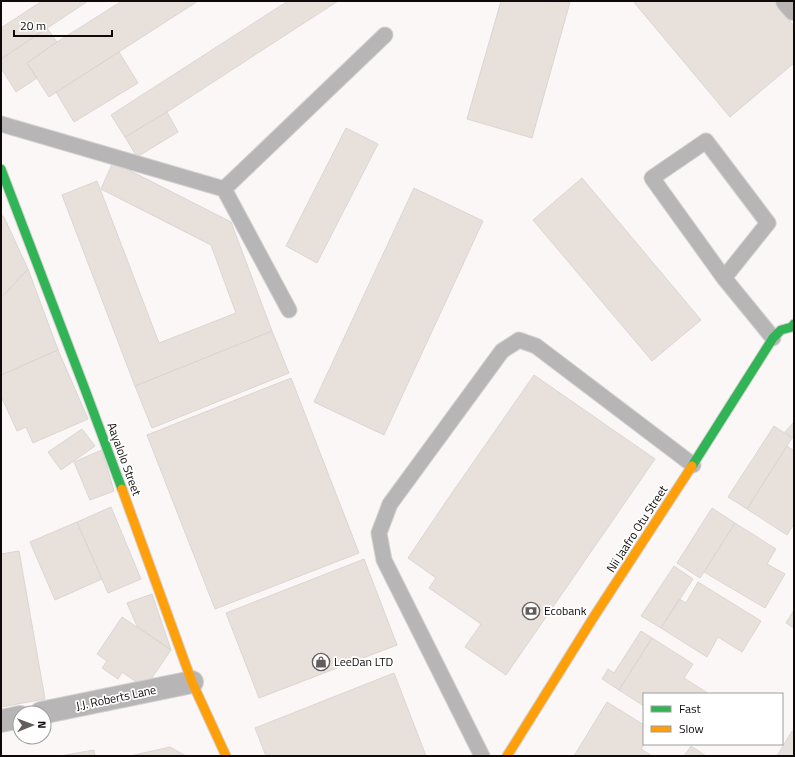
<svg xmlns="http://www.w3.org/2000/svg" width="795" height="757" viewBox="0 0 795 757" font-family="'Titillium Web',sans-serif">
  <rect width="100%" height="100%" fill="#fbf7f6"/>
  <path fill="#e8e1db" stroke="#d9d6d4" d="M42,1h46l-87,58v-31z
    M122,1h76l-149,96 -22,-34 30,-21z
    M288,1h50l-171,111 -42,25 -14,-22z
    M501,1l69,1 -38,136 -65,-19z
    M633,1h140l21,25v37l-64,54z
    M47,28l10,14 -30,21 10,15 -21,14 -15,-24v-9z
    M119,52l19,31 -64,39 -18,-30z
    M167,112l11,20 -41,25 -12,-20z
    M346,128l32,16 -61,119 -31,-17z
    M113,162l118,60 41,109 -137,55 -73,-191 35,-14 62,162 77,-30 -25,-68 -110,-56z
    M582,178l119,142 -49,41 -119,-141z
    M414,188l69,33 -99,214 -70,-33z
    M1,215l3,2 24,52 -27,29z
    M28,269l30,81 -57,25v-77z
    M272,331l17,42 -137,55 -17,-42z
    M58,350l30,69 -55,24 -7,-16 -9,4 -16,-35v-21z
    M534,375l121,84 -149,216 -41,-28 16,-23 -52,-36 7,-10 -28,-20 37,-55z
    M291,378l68,175 -144,56 -68,-174z
    M794,422v17l-9,-7z
    M774,426l18,12 -45,71 -19,-12z
    M82,429l13,17 -34,24 -13,-18z
    M787,446l7,5v73l-7,11 -40,-26z
    M102,450l12,41 -24,9 -16,-38z
    M111,507l30,72 -33,14 -31,-71z
    M712,508l23,15 -35,55 -23,-15z
    M77,522l25,57 -47,21 -25,-58z
    M735,523l41,26 -9,15 18,10 -20,34 -61,-36z
    M19,551l26,148 -44,8v-153z
    M364,559l33,86 -138,53 -33,-85z
    M674,566l19,13 -32,49 -20,-12z
    M698,582l63,39 -19,31 -24,-15 -11,20 -46,-29 18,-29 7,4z
    M152,594l19,56 -34,-24 -10,-23z
    M794,610v18l-8,-5z
    M122,617l49,33 -26,38 -23,-16 -4,7 -16,-11 5,-7 -10,-7z
    M641,631l11,7 -33,52 -17,-11 6,-10 6,4z
    M652,638l41,26 -9,14 25,16h-65v12l-25,-16z
    M394,673l32,83h-160l-11,-28z
    M607,702l37,23v19l-3,5 11,7h-78z
    M792,731l2,1v24h-17z
    M691,746l15,10h-22z
    M170,747l16,9h-56z
    M94,750l1,6h-35z"/>
  <g fill="none" stroke-linecap="round" stroke-linejoin="round">
    <defs>
      <path id="lane" d="M1,124l223,65 65,121
        M224,189l161,-154
        M724,278l44,-55 -62,-82 -54,37 72,100 49,60
        M482,756l-98,-196 -5,-27 11,-29 112,-153 17,-11 17,6 157,119"/>
      <path id="street" d="M787,1l7,8
        M41,713l151,-31
        M1,721l19,-4"/>
      <path id="fast" d="M1,169l85,223 36,97
        M692,466l81,-128 8,-8 11,-3 2,-3"/>
      <path id="slow" d="M122,489l70,193 34,74
        M507,756l88,-141 97,-149"/>
    </defs>
    <use href="#lane" stroke="#d4d2d1" stroke-width="17"/>
    <use href="#street" stroke="#d4d2d1" stroke-width="24"/>
    <use href="#fast" stroke="#d4d2d1" stroke-width="11"/>
    <use href="#slow" stroke="#d4d2d1" stroke-width="11"/>
    <use href="#lane" stroke="#b7b5b5" stroke-width="15"/>
    <use href="#street" stroke="#b7b5b5" stroke-width="22"/>
    <use href="#fast" stroke="#30b455" stroke-width="9"/>
    <use href="#slow" stroke="#ff9f0a" stroke-width="9"/>
  </g>
  <defs>
    <symbol id="bank-ring" viewBox="-11 -11 22 22"><circle r="9.5" fill="#fff" stroke="#625d5c" stroke-width="1.5"/><path d="M-6-4H6V4H-6ZM0-2.3a2.3 2.3 0 1 0 0 4.6a2.3 2.3 0 1 0 0-4.6Z" fill="#625d5c"/></symbol>
    <symbol id="shop-ring" viewBox="-11 -11 22 22"><circle r="9.5" fill="#fff" stroke="#625d5c" stroke-width="1.5"/><path d="M-5-2.5h2.3a2.7 3.5 0 0 1 5.4 0H5L5.5 6h-11ZM-1.5-2.5h3a1.5 2.3 0 0 0-3 0Z" fill="#625d5c"/></symbol>
  </defs>
  <g fill-rule="evenodd">
    <use href="#bank-ring" x="521" y="601" width="20" height="20"/>
    <use href="#shop-ring" x="311" y="652" width="20" height="20"/>
  </g>
  <g text-anchor="middle" stroke-width="3.5" stroke-linejoin="round" paint-order="stroke">
    <g font-size="12" fill="#0f0a09" stroke="#fff">
      <text transform="translate(124 459) rotate(70)" y="4">Aayalolo Street</text>
      <text transform="translate(637 529) rotate(-57)" y="4">Nii Jaafro Otu Street</text>
      <text transform="translate(116 698) rotate(-12)" y="4">J.J. Roberts Lane</text>
    </g>
    <g font-size="12" fill="#0f0a09" stroke="#fff" text-anchor="start">
      <text x="544" y="615">Ecobank</text>
      <text x="334" y="666">LeeDan LTD</text>
    </g>
  </g>
  <rect width="795" height="757" fill="none" stroke="#0f0a09" stroke-width="4"/>
  <rect x="643" y="693" width="140" height="52" fill="#ffffff" stroke="#9f9d9d"/>
  <rect x="651" y="706" width="20" height="6" fill="#30b455" stroke="#9f9d9d"/>
  <text x="679" y="713" font-size="12" fill="#0f0a09">Fast</text>
  <rect x="651" y="726" width="20" height="6" fill="#ff9f0a" stroke="#9f9d9d"/>
  <text x="679" y="733" font-size="12" fill="#0f0a09">Slow</text>
  <g transform="translate(32 725) rotate(89)"><circle r="19" fill="#ffffff" stroke="#9f9d9d"/>
  <path d="M0-3L7 15L0 10L-7 15Z" fill="#625d5c"/>
  <text y="-6" font-size="11" font-weight="bold" text-anchor="middle" fill="#0f0a09">N</text>
  </g>
  <path d="M14 30v6h98v-6" fill="none" stroke="#0f0a09" stroke-width="2"/>
  <text x="20" y="30" font-size="12" fill="#0f0a09" stroke="#ffffff" stroke-width="3" paint-order="stroke">20 m</text>
</svg>
